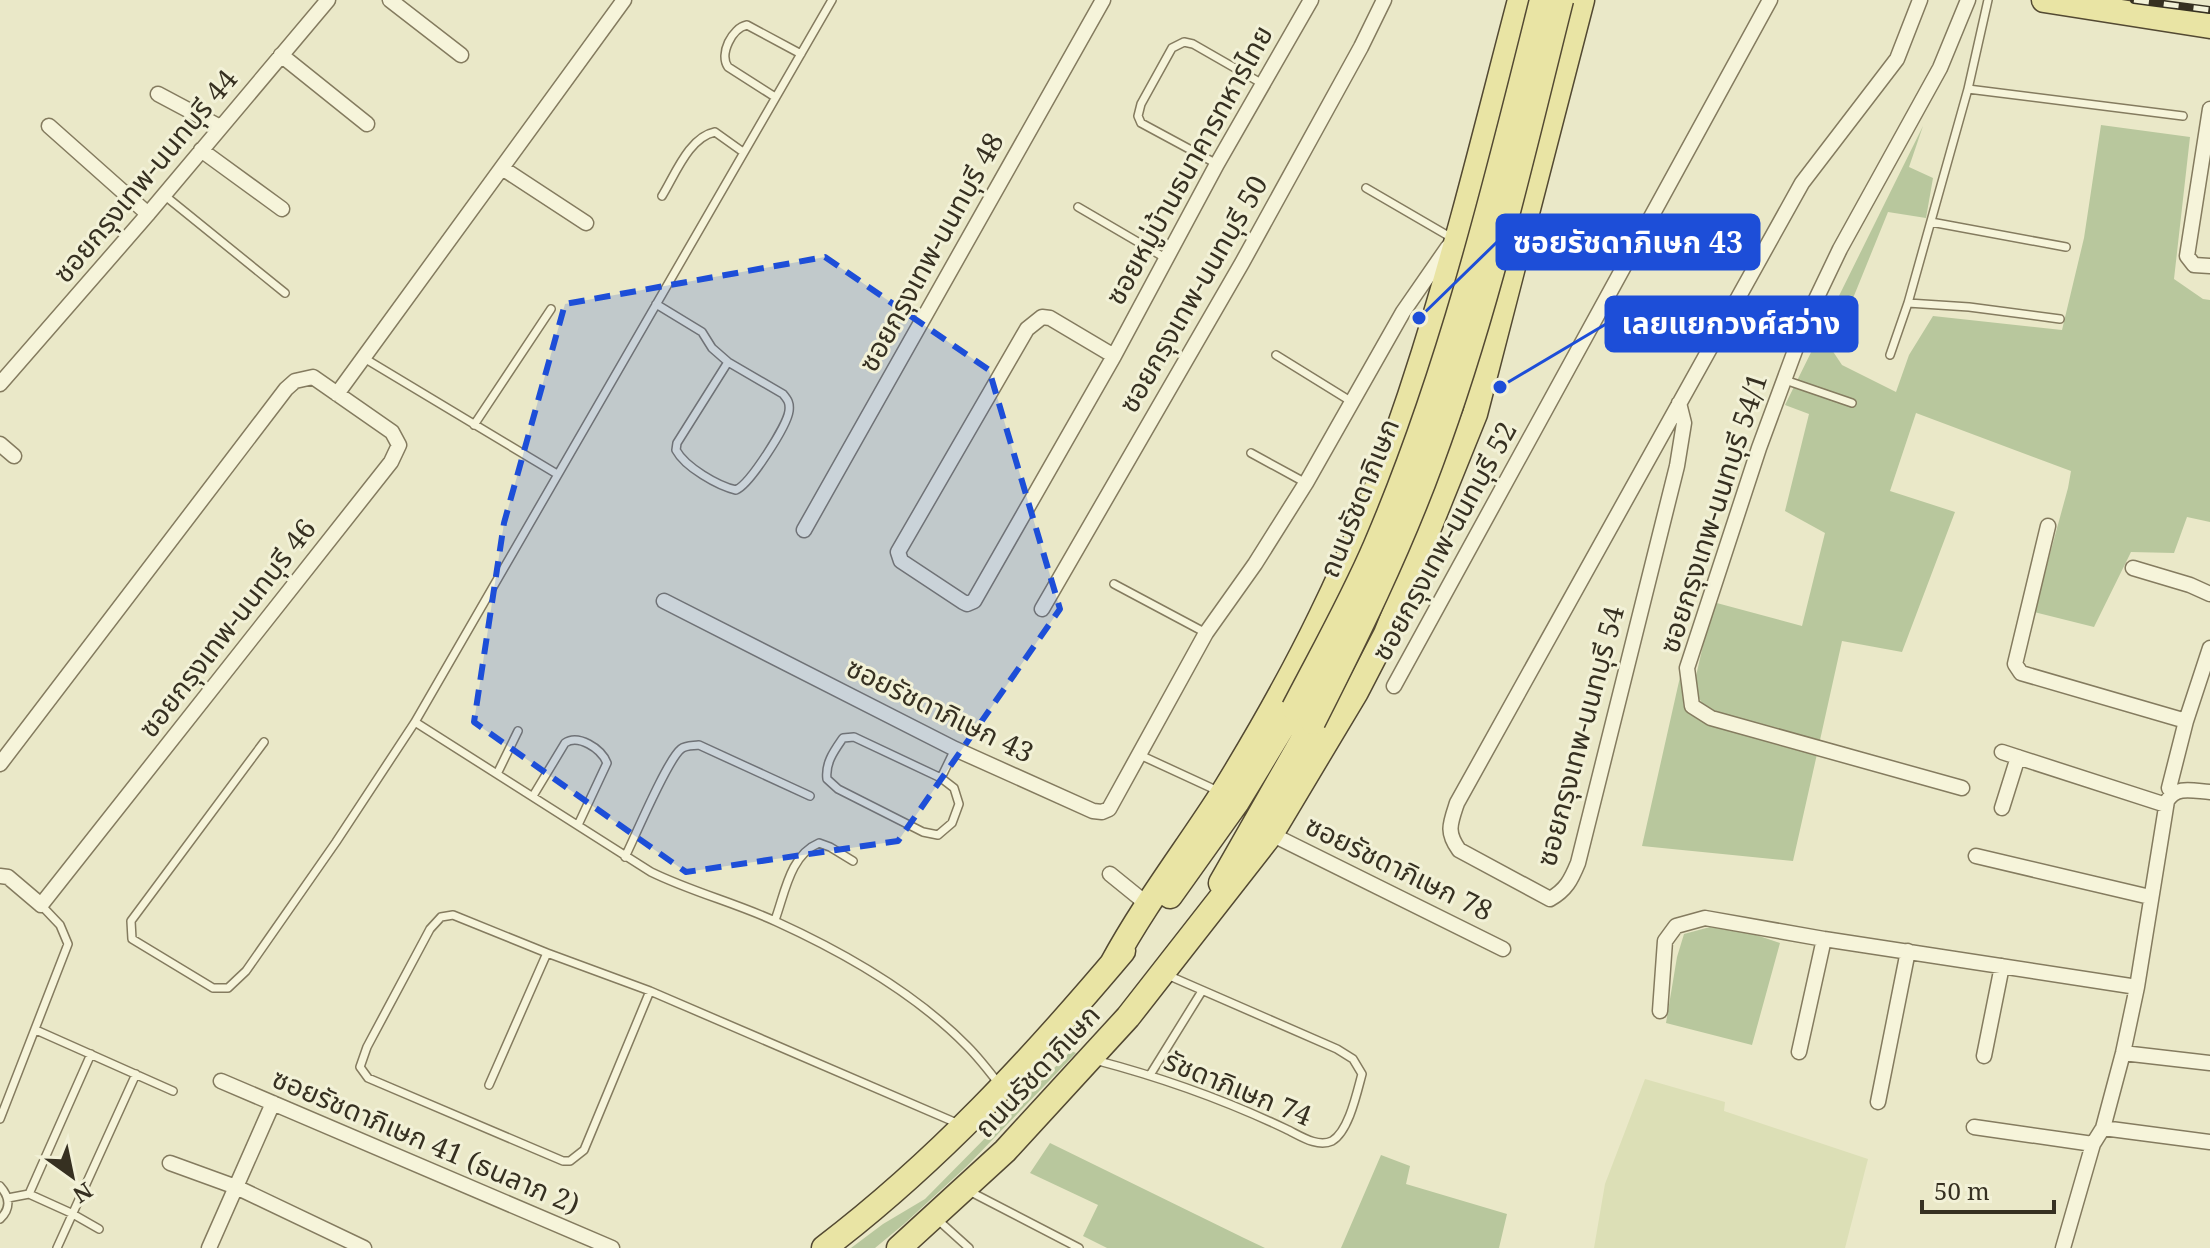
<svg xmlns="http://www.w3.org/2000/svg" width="2210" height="1248" viewBox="0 0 2210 1248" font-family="'Noto Serif','Noto Sans Thai',serif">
  <rect width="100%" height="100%" fill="#eae8c8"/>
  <path fill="#dcdfb6" d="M1645,1079l80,23 -1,9 144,48 -23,89h-251l11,-64z"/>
  <path fill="#b8c79d" d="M2101,125l89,12 -16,142 29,20 7,1v222l-23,-5 -13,36 -43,-1 -37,75 -60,-15 34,-124 3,-17 -155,-58 -26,78 65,21 -53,140 -60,-11 -22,99 -101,-26 -17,-11 -9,-14 20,-87 89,24 23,-93 -40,-22 24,-97 -24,-9 138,-279 -14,41 24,11 -7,40 -38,-6 -56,138 10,15 54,27 13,-37 24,-39 129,14 22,-92z
    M1680,677l4,30 27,17 106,30 -24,107 -151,-15z
    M1710,927l43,7 27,9 -28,102 -86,-22 11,-66 7,-23z
    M1071,1051l5,2 -109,113 -63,58 -29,24h-24l32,-24 42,-25z
    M1050,1143l194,95 21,10h-158l-24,-12 15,-31 -68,-32z
    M1381,1155l29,11 -4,18 101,30 -8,34h-158z"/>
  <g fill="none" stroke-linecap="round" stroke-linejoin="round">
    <defs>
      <path id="service" d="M1988,0l-20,89 215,27
        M775,97l-47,-30c-9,-13 4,-39 19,-42l54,29
        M1217,164l-76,-41 -3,-7 3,-12 31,-56 12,-6 9,2 68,39
        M1366,188l86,50
        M164,195l121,98
        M662,196c13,-21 27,-59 53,-64l28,20
        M1078,207l89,52
        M1931,222l135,25
        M1908,303l61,4 91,12
        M656,304l46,28 10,16 16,14 55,32c5,6 7,9 6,17 -2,15 -39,73 -53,79 -18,-4 -51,-23 -60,-40l1,-7 51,-81
        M1276,355l76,47
        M1890,355l18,-52 60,-214
        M364,358l193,116
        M1785,380l67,23
        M474,425l77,-116
        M1251,453l55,30
        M1114,584l92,49
        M415,722l236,150c41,20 85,31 126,50 68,31 138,71 190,124 12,12 22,25 32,38
        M854,737l87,41 13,10 5,16 -7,19 -14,12 -15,-3 -85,-43 -11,-10c-2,-16 7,-28 16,-41z
        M264,742l-133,179 1,18 81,49h15l18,-17 90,-129 79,-120 417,-722
        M1140,755l78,36
        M497,774l21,-43
        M941,778l14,-29
        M533,796l32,-53c13,-9 36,5 42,20l-29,62
        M625,857c10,-20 42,-97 56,-108 5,-4 12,-3 18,-4l111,51
        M775,920c10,-27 15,-65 44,-77l11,4 23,14
        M650,991l-66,159 -14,11h-7l-195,-83 -8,-11 7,-20 63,-118 11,-12 12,-2 94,38 103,38 309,133
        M36,1030l137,61
        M1095,1060c65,17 130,40 191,69 13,6 31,19 46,12 17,-10 25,-49 30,-67l-9,-15 -16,-10 -172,-75
        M1150,1075l52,-84
        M489,1085l58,-132
        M0,1119l68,-175 -8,-19 -19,-20
        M0,1186c10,11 11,23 0,33
        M967,1190l112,58
        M29,1194l42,19 28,16
        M8,1198l21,-4 62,-140
        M938,1220l31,28
        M57,1248l79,-174"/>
      <path id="minor" d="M390,0l71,55
        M281,55l86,69
        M158,94l62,33
        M2210,109l-23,147 7,9 16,1
        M49,126l99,88
        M201,150l81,59
        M502,168l84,55
        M1114,356l-64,-38 -8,-1 -15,12 -129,223 3,9 62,41 4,2 7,-3 140,-245 103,-192 94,-164
        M0,384l148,-170 180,-214
        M337,394l287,-394
        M1679,403l5,20 -7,43 -99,397c-7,17 -12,27 -28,36l-91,-49c-13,-18 -9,-26 -2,-47l345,-620 95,-124 23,-59
        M0,444l14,12
        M2048,526l-33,138 6,9 165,48 -17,67 4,6
        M804,530l299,-530
        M2133,568l57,17 20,9
        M664,601l291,148 138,62 9,1 7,-3 97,-176 49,-69 51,-81 97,-171 45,-65
        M1042,609l200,-346 119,-216 23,-47
        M1394,686l376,-686
        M2186,721l24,-73
        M2002,752l164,53
        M0,764l286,-375 9,-8 18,-4 79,55 7,13 -8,17 -350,443 -33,-28 -8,-1
        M1962,788l-251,-70 -19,-12 -5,-38 72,-220 48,-130 33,-69 100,-181 28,-68
        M2002,808l16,-51
        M1271,834l232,115
        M1976,856l174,41
        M1110,874l37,30
        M1660,1011l5,-70 11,-15 29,-8 119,21 313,48
        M1799,1052l25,-113
        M2123,1053l87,10
        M1984,1056l18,-90
        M221,1081l391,167
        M1878,1102l30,-151
        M1974,1127l119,17
        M2103,1128l107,14
        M170,1163l66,24 128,61
        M209,1248l64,-145
        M2063,1248l30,-104 10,-16 20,-75 14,-66 30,-186c9,-16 27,-10 43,-9"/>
      <path id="primary" d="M2044,0l166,26
        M1221,883l92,-161
        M1170,896l67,-94 57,-94
        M1112,964c33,-61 75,-115 112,-173 35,-57 68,-115 97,-175 96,-195 144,-407 199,-616
        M824,1248c113,-86 208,-189 299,-297
        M899,1248l106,-97 123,-134 143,-183 85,-142 30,-58 89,-220 107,-414"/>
    </defs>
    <use href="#service" stroke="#847b5f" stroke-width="10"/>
    <use href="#minor" stroke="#847b5f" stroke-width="17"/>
    <use href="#primary" stroke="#534932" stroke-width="27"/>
    <use href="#service" stroke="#f6f4da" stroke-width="7"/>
    <use href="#minor" stroke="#f6f4da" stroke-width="14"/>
    <use href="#primary" stroke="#e9e4a4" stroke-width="24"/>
    <defs>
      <path id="rail" d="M2134,0l76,10"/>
    </defs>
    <use href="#rail" stroke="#363021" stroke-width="8"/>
    <use href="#rail" stroke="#f2f1d7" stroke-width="5" stroke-dasharray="15" stroke-linecap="butt"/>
    <defs>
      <path id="primary-bridge" d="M1294,708c28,-54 58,-107 82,-163 75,-175 120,-361 166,-545
        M1313,722c43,-85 85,-170 118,-260 56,-150 91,-307 130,-462"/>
    </defs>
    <use href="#primary-bridge" stroke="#534932" stroke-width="27" stroke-linecap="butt"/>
    <use href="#primary-bridge" stroke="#e9e4a4" stroke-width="24"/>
  </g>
  <path fill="#1d4ed8" fill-opacity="0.2" stroke="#1d4ed8" stroke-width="6" stroke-dasharray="16 10" stroke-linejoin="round" d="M825,257l164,113 71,239 -162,232 -212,31 -212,-150 30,-199 61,-219z"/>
  <g text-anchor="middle" stroke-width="6" stroke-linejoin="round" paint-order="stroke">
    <g font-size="28" fill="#363021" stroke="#f2f1d7">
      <text transform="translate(1189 165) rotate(-61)" y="10">ซอยหมู่บ้านธนาคารทหารไทย</text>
      <text transform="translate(145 176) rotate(-50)" y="10">ซอยกรุงเทพ-นนทบุรี 44</text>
      <text transform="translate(931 252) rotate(-61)" y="10">ซอยกรุงเทพ-นนทบุรี 48</text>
      <text transform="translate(1193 294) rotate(-60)" y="10">ซอยกรุงเทพ-นนทบุรี 50</text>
      <text transform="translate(1359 498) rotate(-68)" y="10">ถนนรัชดาภิเษก</text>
      <text transform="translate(1713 513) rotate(-72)" y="10">ซอยกรุงเทพ-นนทบุรี 54/1</text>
      <text transform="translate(1444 541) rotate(-61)" y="10">ซอยกรุงเทพ-นนทบุรี 52</text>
      <text transform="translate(227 628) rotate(-52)" y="10">ซอยกรุงเทพ-นนทบุรี 46</text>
      <text transform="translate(940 710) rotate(26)" y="10">ซอยรัชดาภิเษก 43</text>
      <text transform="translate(1580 736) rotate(-75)" y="10">ซอยกรุงเทพ-นนทบุรี 54</text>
      <text transform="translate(1399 868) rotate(26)" y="10">ซอยรัชดาภิเษก 78</text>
      <text transform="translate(1037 1071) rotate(-47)" y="10">ถนนรัชดาภิเษก</text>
      <text transform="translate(1238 1088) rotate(22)" y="10">รัชดาภิเษก 74</text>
      <text transform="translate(426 1141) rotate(23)" y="10">ซอยรัชดาภิเษก 41 (ธนลาภ 2)</text>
    </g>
  </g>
  <path fill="none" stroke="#1d4ed8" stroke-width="3" d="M1419 318L1497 242M1500 387L1606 324"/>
  <g fill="#1d4ed8" stroke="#f2f1d7" stroke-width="3">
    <circle cx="1419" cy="318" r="8"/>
    <circle cx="1500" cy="387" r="8"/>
  </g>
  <g fill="#1d4ed8" stroke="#1d4ed8" stroke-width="3">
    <rect x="1497" y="215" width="262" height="54" rx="8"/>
    <rect x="1606" y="297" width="251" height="54" rx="8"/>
  </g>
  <g font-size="30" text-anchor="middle" font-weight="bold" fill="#fff">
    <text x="1628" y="253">ซอยรัชดาภิเษก 43</text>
    <text x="1731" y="334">เลยแยกวงศ์สว่าง</text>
  </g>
  <g transform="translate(72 1176) rotate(147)" stroke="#f2f1d7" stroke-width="6" paint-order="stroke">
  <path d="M0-6L14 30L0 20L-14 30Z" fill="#363021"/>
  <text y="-12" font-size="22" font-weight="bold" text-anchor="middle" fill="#363021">N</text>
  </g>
  <path d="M1922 1200v12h132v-12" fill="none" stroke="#363021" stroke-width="4"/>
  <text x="1934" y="1200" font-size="24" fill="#363021" stroke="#f2f1d7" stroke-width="6" paint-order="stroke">50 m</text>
</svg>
